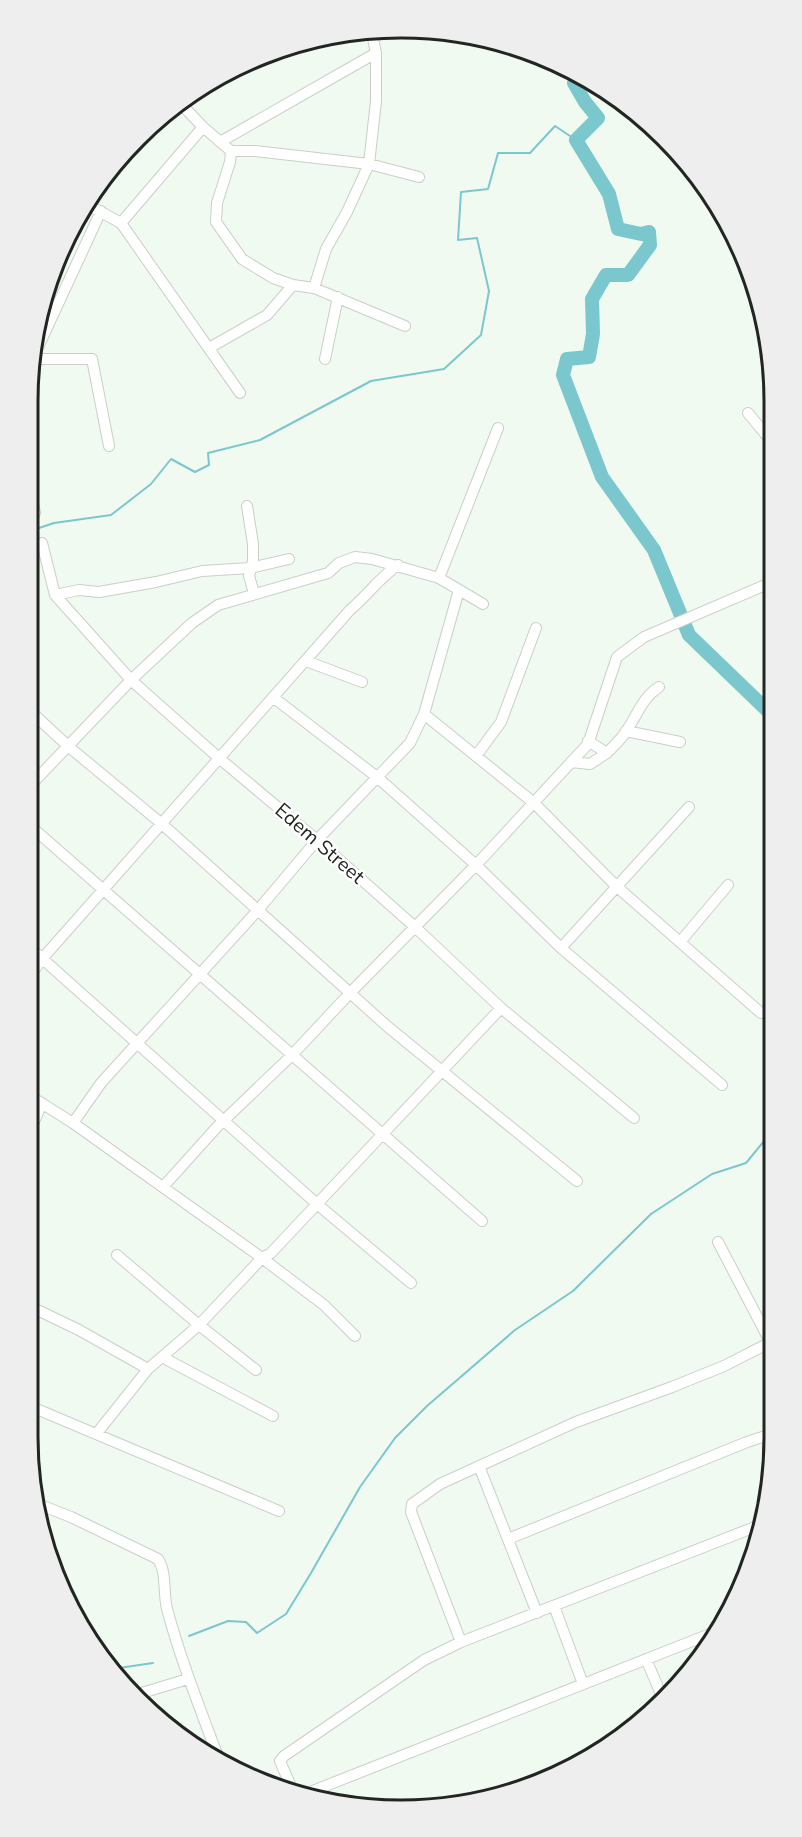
<svg xmlns="http://www.w3.org/2000/svg" width="802" height="1837" viewBox="0 0 802 1837" font-family="'Nunito Sans',sans-serif">
  <rect width="100%" height="100%" fill="#f1faf0"/>
  <g fill="none" stroke-linecap="round" stroke-linejoin="round">
    <path stroke="#7bc7ce" stroke-width="2" d="M27,532l27,-9 57,-8 40,-31 20,-25 24,13 14,-7 -1,-12 52,-13 111,-59 73,-12 37,-34 8,-44 -12,-53 -19,2 3,-48 27,-3 10,-36h32l25,-27 21,14
      M189,1636l39,-15 18,1 11,11 29,-19 25,-41 49,-86 35,-49 32,-32 88,-76 58,-39 78,-77 61,-40 34,-11 28,-34
      M112,1669l41,-6"/>
    <path stroke="#7bc7ce" stroke-width="14" d="M591,81l-17,2 11,19 13,16 -22,22 33,54 9,35 23,5 8,-2 1,13 -22,30h-22l-14,24 1,35 -4,23 -22,2 -4,16 39,102 52,73 35,85 84,81"/>
    <defs>
      <path id="minor" d="M203,127l28,24 -1,11 -13,41 -1,19 26,37 31,19 20,7 21,3 91,38
        M220,142l156,-89
        M231,151h24l114,13 50,13
        M90,206l31,17 119,170
        M121,223l82,-96 -20,-21
        M314,288l12,-39 21,-37 22,-48 7,-63v-48l-5,-24
        M209,348l58,-33 26,-30
        M34,356l67,-145
        M34,359h58l17,87
        M325,359l13,-62
        M748,413l24,29
        M27,476l8,37
        M247,506l6,38v17l-4,15 5,17
        M42,543l13,52 76,85 89,79 97,81 98,87 86,81 133,110
        M439,578l59,-150
        M55,595l24,-5 20,2 57,-10 46,-11 48,-3 39,-9
        M306,661l56,21
        M274,698l103,79 99,88 85,83 161,137
        M27,708l42,39 93,77 226,203 189,154
        M424,714l110,89 82,83 145,127
        M626,731l54,11
        M588,741l19,12c6,-7 15,-14 20,-23 11,-16 15,-32 32,-43
        M476,756l25,-34 35,-94
        M571,762l19,2 17,-11
        M27,789l104,-109 61,-57 26,-18 110,-32 11,-10 16,-6 17,2 67,19 44,26
        M27,823l455,398
        M680,942l48,-57
        M27,945l290,259 94,79
        M561,948l128,-141
        M27,980l15,-21 308,-349c17,-14 30,-33 48,-45
        M27,1094l46,29 189,135 62,47 31,31
        M73,1123l28,-40 157,-173 59,-70 93,-97 14,-29 35,-124
        M27,1138l15,-35
        M163,1187l54,-60 75,-72 58,-62 126,-128 112,-121 29,-87 27,-20 128,-55
        M718,1242l57,109
        M117,1255l82,70 57,45
        M27,1305l52,25 69,39
        M162,1357l111,59
        M27,1405l252,106
        M97,1433l51,-64 51,-44 63,-67 9,-5 230,-245
        M479,1466l58,147
        M38,1504l33,13 87,42c9,14 5,34 9,50 14,52 34,102 53,153
        M508,1539l239,-97 28,-9
        M554,1606l29,78
        M461,1642l-50,-130 1,-8 28,-20 136,-62 96,-35 52,-21 47,-24
        M646,1659l17,40
        M135,1695l53,-16
        M292,1789l-12,-28 4,-5 140,-96 37,-18 299,-117
        M305,1794l405,-160"/>
    </defs>
    <use href="#minor" stroke="#c8d0c7" stroke-width="12"/>
    <use href="#minor" stroke="#fff" stroke-width="10"/>
  </g>
  <g text-anchor="middle" stroke-width="5" stroke-linejoin="round" paint-order="stroke">
    <g font-size="20" fill="#222622" stroke="#fff">
      <text transform="translate(320 843) rotate(41)" y="7">Edem Street</text>
    </g>
  </g>
  <path d="M0 0H802V1837H0ZM401 38H401A363 363 0 0 1 764 401V1437A363 363 0 0 1 401 1800H401A363 363 0 0 1 38 1437V401A363 363 0 0 1 401 38Z" fill="#edeeed" fill-rule="evenodd"/>
  <path fill="none" stroke="#222622" stroke-width="3" d="M401 38H401A363 363 0 0 1 764 401V1437A363 363 0 0 1 401 1800H401A363 363 0 0 1 38 1437V401A363 363 0 0 1 401 38Z"/>
</svg>
